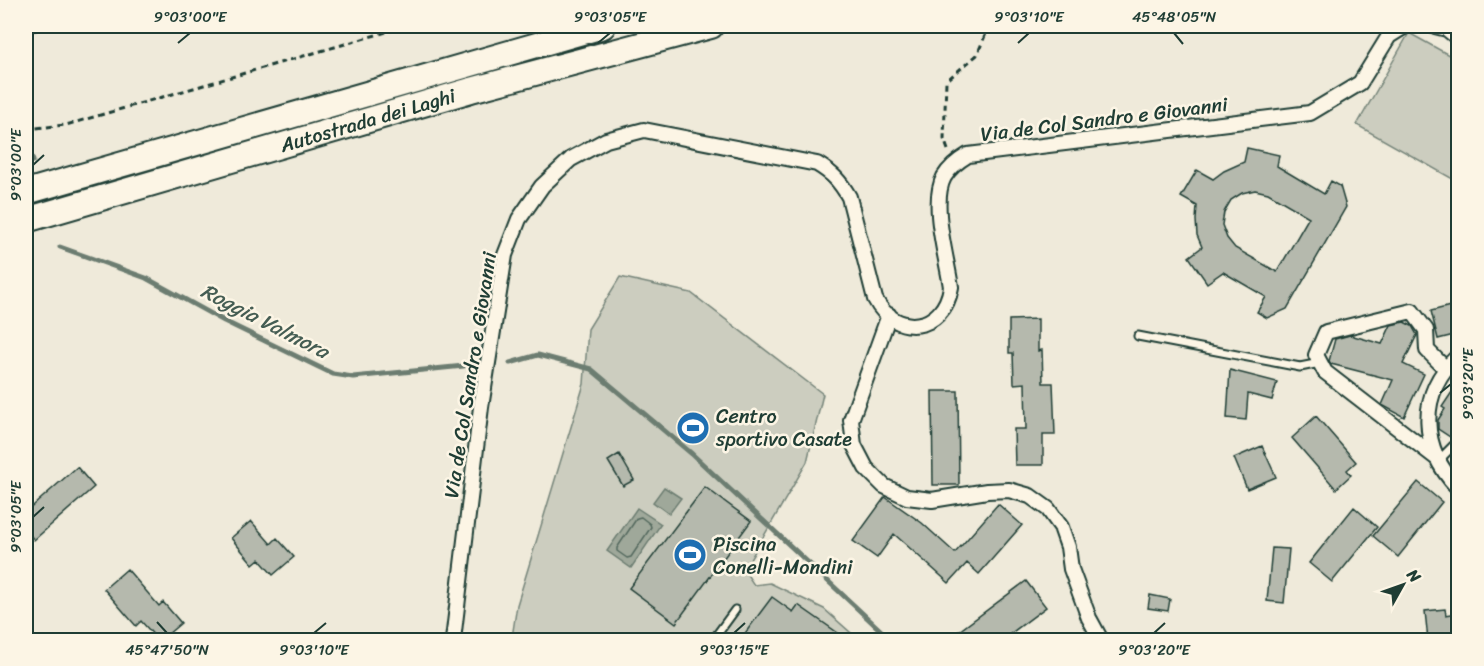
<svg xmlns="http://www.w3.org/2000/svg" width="1484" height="666" viewBox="0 0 1484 666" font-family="Sriracha,sans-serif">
  <rect width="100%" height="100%" fill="#efeada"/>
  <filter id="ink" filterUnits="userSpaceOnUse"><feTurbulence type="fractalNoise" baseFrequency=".0167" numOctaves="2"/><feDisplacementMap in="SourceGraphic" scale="12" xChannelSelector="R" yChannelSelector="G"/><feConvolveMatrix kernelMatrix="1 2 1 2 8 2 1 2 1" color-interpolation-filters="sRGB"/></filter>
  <g filter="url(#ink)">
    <path fill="#cccdbf" stroke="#76857a" stroke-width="1.5" d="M1409,33l49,27v122l-101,-57z
      M620,277l71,16 132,101 -16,68 -63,108 10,15 16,-2 54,26 35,31h-346v-9l4,-26 67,-221 4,-55z"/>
    <path fill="#9fa89a" stroke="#6c7d71" stroke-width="1.5" d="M664,487l17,11 -12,16 -16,-12z
      M637,508l24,16 -30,44 -24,-17z"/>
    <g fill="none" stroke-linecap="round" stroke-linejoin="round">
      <path stroke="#52685d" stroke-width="1.5" d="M641,517l9,7 1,3 -20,30 -4,1 -10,-7v-3l20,-30z"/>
      <path stroke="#6c7d71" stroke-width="5" d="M26,32l19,-6
        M26,143l7,18
        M60,247l86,31 78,43 109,53 20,3 111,-11
        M510,363l28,-8 53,14 101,85 199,186"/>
    </g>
    <path fill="#b5b9ad" stroke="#1f3d34" stroke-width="1.5" fill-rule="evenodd" d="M1247,148l32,7 -2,11 47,28 7,-13 9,5 6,21 -59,102 -20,9 -10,-6 9,-15 -43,-25 -16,11 -18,-26 13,-10 -5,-12 -1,-15 1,-14 -16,-9 16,-27 16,9 11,-8 20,-9zM1255,190l13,3 41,24 -32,55 -42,-24 -8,-10 -5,-13 2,-13 7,-12 11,-7z
      M1458,304v30l-20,5 -7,-28z
      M1038,319v32l4,-1 1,33h10l2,52h-12v30h-28l-1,-36h12l-1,-46 -11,1 -1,-31h-4v-33z
      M1404,322l8,4 5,9 -14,29 21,10 -20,43 -22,-12 11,-25 -62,-16 -2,-3 6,-22 15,-4 32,9 9,-19z
      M1230,370l47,12 -5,18 -24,-6 -2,26 -19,-2z
      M1458,383v42l-8,12 -12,-8v-9l7,-11 -3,-2z
      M932,391h26l1,94h-26z
      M1316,416l40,46 -9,8 4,5 -15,14 -44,-51z
      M1262,446l14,31 -29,12 -13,-31z
      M619,454l15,26 -11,6 -15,-25z
      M77,467l17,20 -60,53 -8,-10v-18z
      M1418,482l24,20 -44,55 -25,-21z
      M705,487l46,34 -75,102 -47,-35z
      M885,497l37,26 33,30 43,-49 24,21 -43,49 -12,-11 -18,20 -55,-49 -17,24 -24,-17z
      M1354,507l23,20 -45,55 -23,-19z
      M251,521l20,23 6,-6 17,19 -21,18 -14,-16 -6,5 -22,-26z
      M1272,548l17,1 -5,54 -17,-2z
      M127,569l32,37 4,-4 18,21 -20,17h-3l-17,-19 -5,5 -32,-37z
      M1026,581l20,26 -44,33h-55z
      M1150,595l20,4 -2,12 -20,-3z
      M772,597l21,15 5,-7 50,35h-108z
      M1445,609l1,6 12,-2v27h-30l-3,-29z"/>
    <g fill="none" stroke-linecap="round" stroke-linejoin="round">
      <defs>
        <path id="lane" d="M1138,336l162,31 20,-4
          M1439,460l19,-19
          M713,640l22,-30"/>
        <path id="street" d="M1435,26l12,3 11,9
          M889,315l-38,105 3,25 12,23 18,18 23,11 25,3 55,-9 22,-1 21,6 18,13 13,18 7,20 3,22 18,49 12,22
          M1458,356c-41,38 -38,92 0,132
          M1439,460l-114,-88 -9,-17 10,-23 86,-21 14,19 1,20 18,18
          M453,640l28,-233 24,-152 14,-36 23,-33 29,-27 35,-19 38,-10 173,34c15,9 23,17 32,33l26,102c20,39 69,33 76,-12 -4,-29 -21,-84 -7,-110 6,-10 14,-16 24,-22l342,-42 50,-30 29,-47 16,-10"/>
        <g id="highway">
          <path d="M26,192l577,-166"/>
          <path id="s1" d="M26,220l445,-130 240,-64"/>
        </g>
      </defs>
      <use href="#lane" stroke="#1f3d34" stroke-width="11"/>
      <use href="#street" stroke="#1f3d34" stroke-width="18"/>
      <use href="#highway" stroke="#1f3d34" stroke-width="28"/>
      <path stroke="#1f3d34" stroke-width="3" stroke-dasharray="6 4.5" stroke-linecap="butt" d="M26,129l40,-4 341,-99
        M948,150l-4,-11 2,-58 31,-26 12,-29"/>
      <use href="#lane" stroke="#fcf5e5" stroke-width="7"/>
      <use href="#street" stroke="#fcf5e5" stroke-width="14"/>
      <use href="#highway" stroke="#fcf5e5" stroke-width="24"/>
    </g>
  </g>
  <path fill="none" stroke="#1f3d34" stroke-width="2" d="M1174,33l9,11M178,43l12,-10M598,43l12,-10M1018,43l11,-10M33,165l11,-10M1440,393l11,-9M33,517l11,-10M157,622l10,11M314,633l12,-10M734,633l11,-10M1154,633l11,-10"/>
  <defs>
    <symbol id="stadium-disc" viewBox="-11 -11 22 22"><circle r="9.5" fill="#1f6fb2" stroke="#fcf5e5"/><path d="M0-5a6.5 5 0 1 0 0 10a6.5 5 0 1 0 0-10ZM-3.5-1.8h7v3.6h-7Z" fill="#fff"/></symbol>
  </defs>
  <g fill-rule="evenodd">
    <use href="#stadium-disc" x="674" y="409" width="38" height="38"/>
    <use href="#stadium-disc" x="671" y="536" width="38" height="38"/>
  </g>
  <g text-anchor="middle" stroke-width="5" stroke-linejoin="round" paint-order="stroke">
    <g font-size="20" fill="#1f3d34" stroke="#fcf5e5">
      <text transform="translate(1104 119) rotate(-7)" y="7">Via de Col Sandro e Giovanni</text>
      <text dy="7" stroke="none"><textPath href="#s1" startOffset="356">Autostrada dei Laghi</textPath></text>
      <text transform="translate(470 375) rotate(-81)" y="7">Via de Col Sandro e Giovanni</text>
    </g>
    <g font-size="20" fill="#1f3d34" stroke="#fcf5e5" text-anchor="start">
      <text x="716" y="423">Centro<tspan x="716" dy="23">sportivo Casate</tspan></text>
      <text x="713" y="551">Piscina<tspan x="713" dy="23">Conelli-Mondini</tspan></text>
    </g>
    <g font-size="21" font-style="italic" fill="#455d53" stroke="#fcf5e5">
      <text transform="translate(265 321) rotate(27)" y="7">Roggia Valmora</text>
    </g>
  </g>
  <rect width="1484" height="666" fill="none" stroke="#fcf5e5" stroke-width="66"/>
  <g transform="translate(1403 585) rotate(50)" stroke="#fcf5e5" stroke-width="4.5" paint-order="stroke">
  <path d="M0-4.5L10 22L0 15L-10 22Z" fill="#1f3d34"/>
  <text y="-9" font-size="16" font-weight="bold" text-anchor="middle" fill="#1f3d34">N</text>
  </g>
  <rect x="33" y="33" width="1418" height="600" fill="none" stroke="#1f3d34" stroke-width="2"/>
  <g font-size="15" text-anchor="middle" fill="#1f3d34">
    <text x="190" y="22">9°03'00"E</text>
    <text x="610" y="22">9°03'05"E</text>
    <text x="1029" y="22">9°03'10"E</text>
    <text x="1174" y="22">45°48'05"N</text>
    <text transform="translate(16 165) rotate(-90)" y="5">9°03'00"E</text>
    <text transform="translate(1468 384) rotate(-90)" y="5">9°03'20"E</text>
    <text transform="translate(16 517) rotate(-90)" y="5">9°03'05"E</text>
    <text x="167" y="655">45°47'50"N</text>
    <text x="314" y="655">9°03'10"E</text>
    <text x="734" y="655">9°03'15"E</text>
    <text x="1154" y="655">9°03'20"E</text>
  </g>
</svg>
